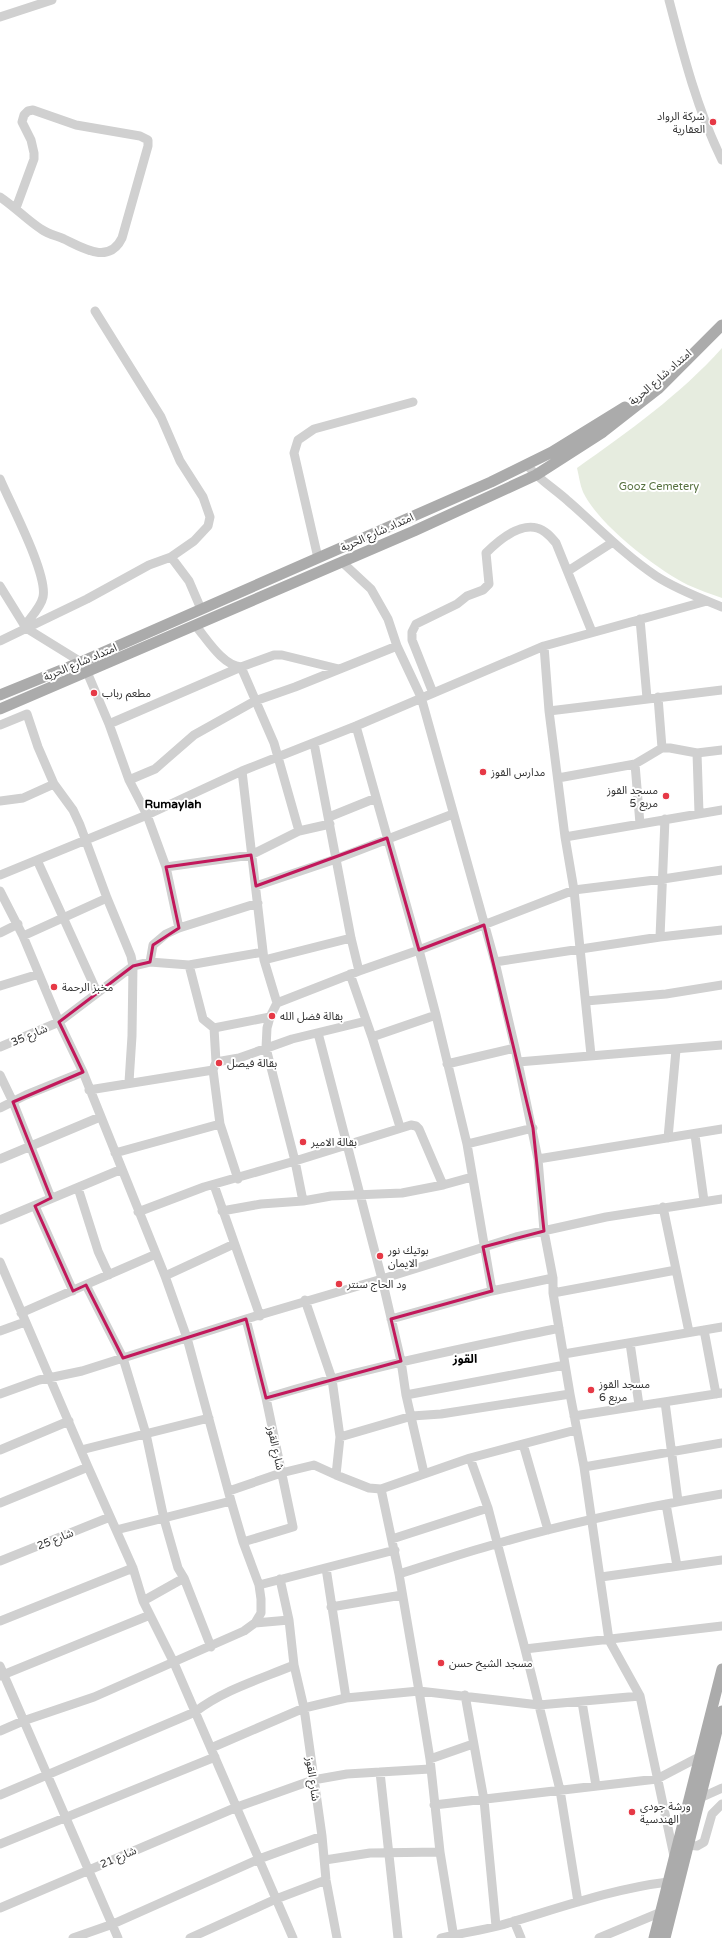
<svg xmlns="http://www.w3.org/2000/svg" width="722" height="1938" viewBox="0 0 722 1938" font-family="'Varela Round','Noto Sans Arabic',sans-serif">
  <rect width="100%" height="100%" fill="#fff"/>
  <path fill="#e6ecdf" d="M722,348v250c-11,-4 -23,-8 -34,-13 -32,-16 -90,-61 -105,-93 -3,-7 -4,-16 -6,-24 52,-37 103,-73 145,-120z"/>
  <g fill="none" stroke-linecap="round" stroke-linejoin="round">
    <path stroke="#d0d0d0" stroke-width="9" d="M669,0c14,54 28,109 53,160
      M0,17l52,-17
      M0,197c15,10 27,23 41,32 7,5 16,7 23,10 19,9 45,26 58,-1l26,-92v-6l-8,-4 -64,-11 -43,-15 -5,1 -4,4 -2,7 9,18 3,13v6l-18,49
      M527,465c11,14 28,24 41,36 29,25 55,53 88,75 20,13 44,22 66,31
      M0,479c10,24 48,95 43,118 -2,10 -12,20 -18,28
      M171,557l18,24 12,28
      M318,558l-24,-105 4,-13 16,-11 99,-27
      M342,562l29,27 17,30 9,27 24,51 74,265 20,86 23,111 6,72 9,47v15l17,101 14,73 25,173 31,56 34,160
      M568,571l45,-29
      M0,586l26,42 55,34
      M640,619l7,79
      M195,625c12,14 27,40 46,42l33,76 25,88
      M0,641l87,-42 62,-34 22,-8 23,-16 14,-15 2,-9 -7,-20 -23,-36 -19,-44 -66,-106
      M544,646l5,65 16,126 9,53 17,165
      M87,672l22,52 20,56 18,35 19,52 13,61
      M433,693l-21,-53v-8l4,-8 41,-20 10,-8 16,-6 6,-6 -3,-31c12,-12 33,-30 51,-25 8,2 14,9 19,15l36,89
      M658,697l4,51
      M549,711l173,-21
      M109,724l132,-57 33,-12h8l57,14
      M0,725l27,-11 11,33 16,37 19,26 7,15 27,73 24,58 2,10 -1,70 -3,46
      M356,726l63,224 17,65 31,129 25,147
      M314,743l37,195 8,33
      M697,753l2,60
      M635,764l5,60
      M242,771l22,189 13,43
      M558,778l77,-14 27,-16h8l27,5 25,-3
      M129,780l26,-11 39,-34 61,-34 40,-14 102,-41
      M0,801l23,-3 31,-14
      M329,817l47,-19
      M565,837l157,-27
      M37,860l60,132
      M166,867l85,-12 48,-24 31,-7
      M0,875l147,-60 95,-44 114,-45 188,-80 163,-45
      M256,886l80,-27 117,-45
      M0,891l23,45 36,86 24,50 82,204 22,62 44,163 12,41 16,43 2,14v14l-6,10 -11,8 -150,66 -71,24 -23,10
      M0,933l18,-9
      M23,936l84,-38
      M660,937l5,-118
      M264,960l87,-22
      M150,962l3,-17 13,-11 13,-6 79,-25
      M495,962l165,-25 62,-7
      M189,965l14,54 11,9 2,34 -3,8 7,54 18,55
      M350,974l22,63 28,90
      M0,986l39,-12
      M586,1001l80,-7 56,-9
      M214,1028l56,-11
      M318,1033l64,246 19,82 5,34 18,78
      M372,1037l64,-22
      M0,1047l59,-25 74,-56 17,-4 39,3 74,-13
      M216,1062l23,-4 53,-19 74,-18
      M518,1062l204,-17
      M447,1064l68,-16
      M0,1075l13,27 38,96
      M89,1090l124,-20
      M0,1108l26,-13 57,-23
      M695,1135l9,66
      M668,1138l8,-88
      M467,1144l66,-16
      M115,1153l105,-29
      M0,1159l100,-42
      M538,1159l184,-30
      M214,1185l46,131
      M78,1188l20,63 11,24
      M303,1201l-8,-40 -29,-113 1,-20 3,-11 7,-14 82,-32 60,-21 155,-60 89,-11 59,-9
      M35,1206l38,85
      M663,1207l26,125
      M222,1211l39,-7 42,-3 28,-5 71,-3 41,-8 29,-8
      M138,1212l66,-25 91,-26 116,-36 5,1 3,3 24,56
      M0,1220l122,-51
      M0,1262l88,205 45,101 10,33 31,62 119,275
      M165,1276l69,-32
      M86,1285l37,73 23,76 18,85 14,49 6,10 27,69
      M553,1293l123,-23
      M21,1313l135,-59
      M391,1319l101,-28 61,-13
      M704,1330l12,64
      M0,1331l25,-9
      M630,1343l9,62
      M564,1354l158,-27
      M0,1394l39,-14 43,-9 164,-52 136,-40 134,-42 90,-20 116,-18
      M406,1395l159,-30
      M266,1398c96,-30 195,-49 293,-70
      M665,1402l13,99
      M574,1416l148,-23
      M340,1437l72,-21 29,-2 129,-20
      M523,1444l25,86
      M0,1450l69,-29
      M81,1450l128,-32
      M470,1458l18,50 37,141 35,141 18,112
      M584,1467l138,-24
      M336,1475l33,13 12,1 89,-31 106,-28
      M381,1489l18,85 20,117 11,68 10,93 14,86
      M229,1491l52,-18 33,-8 22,10 4,-38 -8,-58 -27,-79
      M0,1503l88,-36
      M666,1504l11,62
      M116,1530l115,-29
      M392,1539l96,-31
      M243,1542l50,-15 -27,-129 -20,-79
      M0,1561l110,-44
      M326,1568l20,130
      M399,1574c32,-10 64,-21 97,-30 74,-22 150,-37 226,-50
      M601,1577l121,-17
      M280,1579l9,41 5,45 10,43 18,128 4,44 11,58
      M259,1585l136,-35
      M143,1601l41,-23
      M331,1607l71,-12
      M0,1621l133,-53
      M255,1623l34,-3
      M525,1649l197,-23
      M0,1666l118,272
      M0,1676l150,-61
      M465,1695l19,105 12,126
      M582,1702l14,84
      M211,1748l93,-40 42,-10 73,-7 120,14 101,-9
      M430,1759l43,-15
      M380,1772l18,166
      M0,1795l195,-83c28,-22 66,-33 99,-47
      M700,1798l22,-10
      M434,1805l223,-26 42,-22
      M0,1844l215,-87
      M688,1845l9,1 7,-4 8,-28 10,-10
      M325,1860l45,-7 70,-1
      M0,1908l237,-101 76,-27 34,-6 83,-5
      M514,1921l7,17
      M73,1938l40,-14 146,-65 63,-23
      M190,1938l86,-39 50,-19
      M441,1938c19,-5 39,-7 57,-12 56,-16 112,-37 170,-44
      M599,1938l60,-25"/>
    <path stroke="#ababab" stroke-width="11" d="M0,695l81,-33 410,-180 61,-30 73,-45
      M0,709l414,-178 122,-56 67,-43 55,-43 64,-64
      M654,1938l68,-269
      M665,1938l57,-227"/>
  </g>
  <path fill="none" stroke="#c2185b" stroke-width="3" stroke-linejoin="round" d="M387,838l32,112 65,-25 49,203 11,103 -61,16 9,44 -101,28 10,42 -135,37 -20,-79 -123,39 -37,-73 -13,6 -38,-85 16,-8 -38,-96 70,-30 -24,-50 74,-56 17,-4 3,-17 26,-17 -13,-61 85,-12 5,31z"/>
  <g fill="#e63946" stroke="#fff" stroke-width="1.5">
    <circle cx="713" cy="122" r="4"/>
    <circle cx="94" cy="693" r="4"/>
    <circle cx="483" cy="772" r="4"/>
    <circle cx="666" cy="796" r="4"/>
    <circle cx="54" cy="987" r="4"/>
    <circle cx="272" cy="1016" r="4"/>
    <circle cx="219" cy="1063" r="4"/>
    <circle cx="303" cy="1142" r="4"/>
    <circle cx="380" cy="1256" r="4"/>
    <circle cx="339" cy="1284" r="4"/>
    <circle cx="591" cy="1390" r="4"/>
    <circle cx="441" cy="1663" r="4"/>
    <circle cx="632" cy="1812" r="4"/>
  </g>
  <g text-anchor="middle" stroke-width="4" stroke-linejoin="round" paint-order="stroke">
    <g font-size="11" fill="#333" stroke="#fff" text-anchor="start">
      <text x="705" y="120" text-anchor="end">شركة الرواد<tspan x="705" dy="13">العقارية</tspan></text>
      <text x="102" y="697">مطعم رباب</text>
      <text x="491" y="776">مدارس القوز</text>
      <text x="658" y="794" text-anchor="end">مسجد القوز<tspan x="658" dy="13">مربع 5</tspan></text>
      <text x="62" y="991">مخبز الرحمة</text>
      <text x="280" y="1020">بقالة فضل الله</text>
      <text x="227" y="1067">بقالة فيصل</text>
      <text x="311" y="1146">بقالة الامير</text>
      <text x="388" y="1254">بوتيك نور<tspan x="388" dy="13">الايمان</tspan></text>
      <text x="347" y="1288">ود الحاج سنتر</text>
      <text x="599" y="1388">مسجد القوز<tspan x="599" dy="13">مربع 6</tspan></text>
      <text x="449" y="1667">مسجد الشيخ حسن</text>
      <text x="640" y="1810">ورشة جودي<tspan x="640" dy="13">الهندسية</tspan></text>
    </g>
    <g font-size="11" fill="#333" stroke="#fff">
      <text transform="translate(660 377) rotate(-41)" y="4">امتداد شارع الحرية</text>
      <text transform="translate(377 532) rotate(-24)" y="4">امتداد شارع الحرية</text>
      <text transform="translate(80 662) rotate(-23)" y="4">امتداد شارع الحرية</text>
      <text transform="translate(29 1035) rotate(-23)" y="4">شارع 35</text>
      <text transform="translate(276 1448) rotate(78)" y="4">شارع القوز</text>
      <text transform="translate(55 1539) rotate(-22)" y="4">شارع 25</text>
      <text transform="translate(313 1779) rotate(82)" y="4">شارع القوز</text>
      <text transform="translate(118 1857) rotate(-23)" y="4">شارع 21</text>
    </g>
    <g font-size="11" fill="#56703f" stroke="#fff">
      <text x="659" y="490">Gooz Cemetery</text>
    </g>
    <g font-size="12" font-weight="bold" fill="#000" stroke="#fff">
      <text x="173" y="808">Rumaylah</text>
      <text x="465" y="1363">القوز</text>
    </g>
  </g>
</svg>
